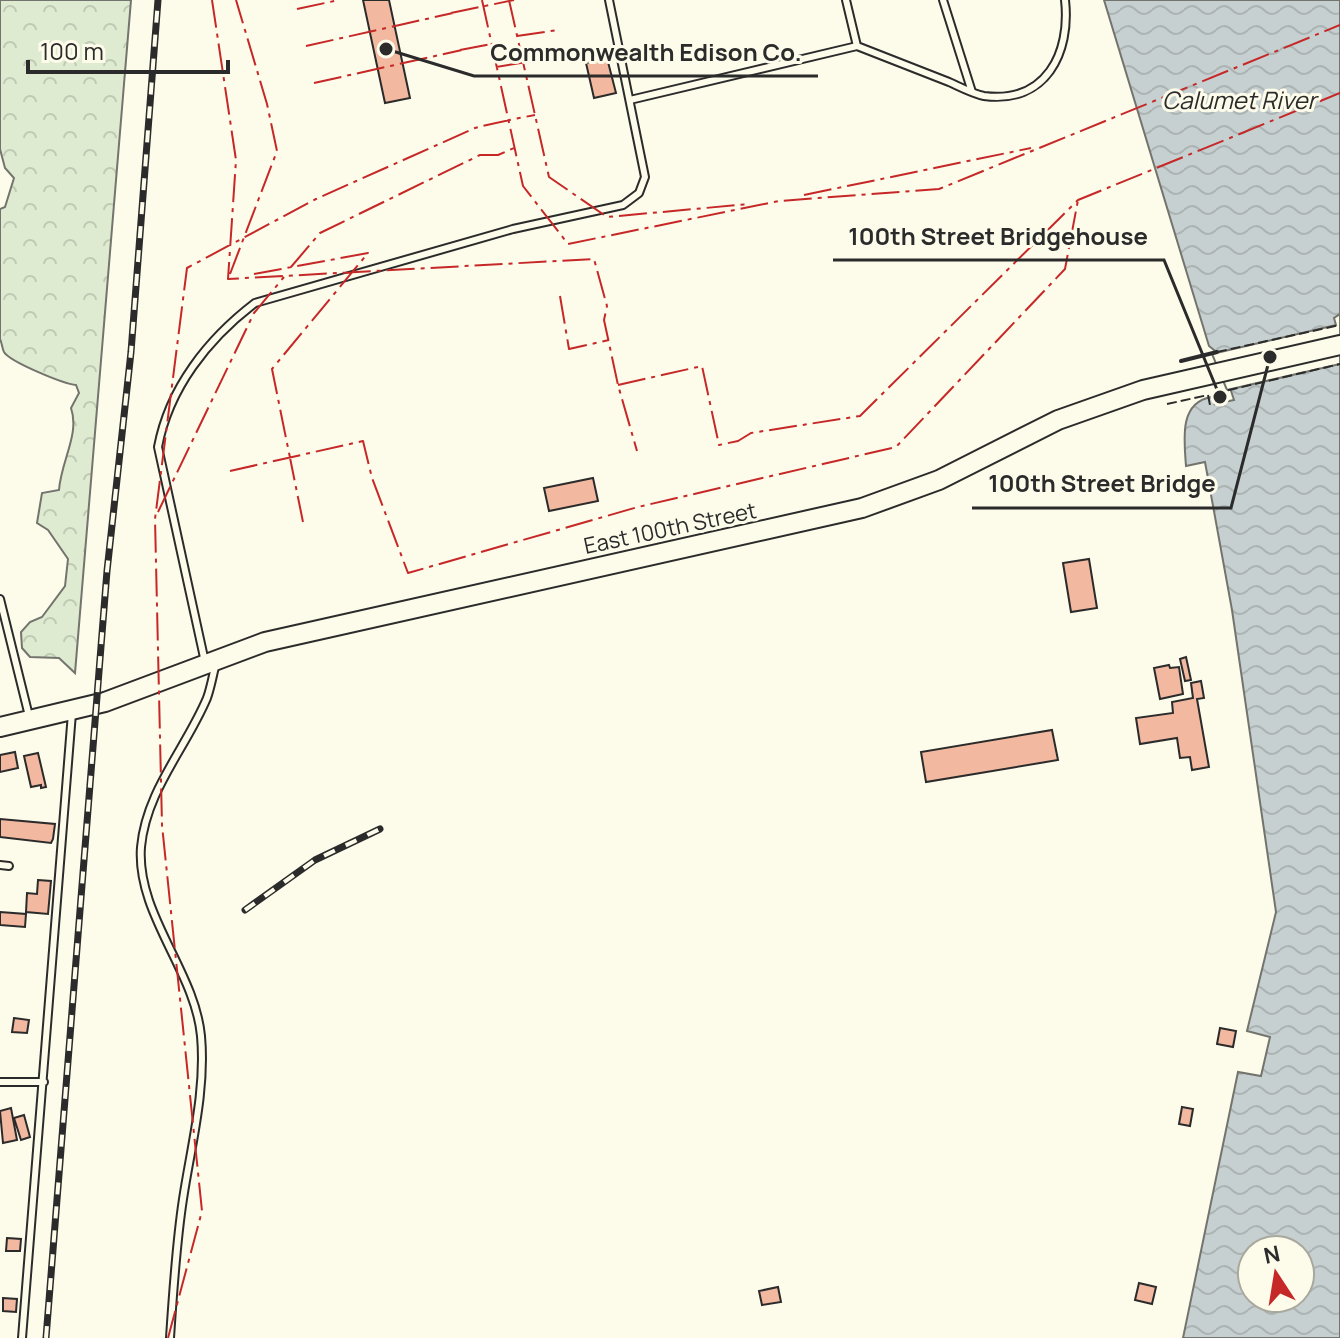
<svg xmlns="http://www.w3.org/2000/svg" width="1340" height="1338" viewBox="0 0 1340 1338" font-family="Manrope,sans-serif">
  <defs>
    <pattern id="forest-crowns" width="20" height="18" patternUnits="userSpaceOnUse" patternTransform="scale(2)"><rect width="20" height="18" fill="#deebd1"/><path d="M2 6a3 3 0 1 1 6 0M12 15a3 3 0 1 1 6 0" fill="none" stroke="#bfcab4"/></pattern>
    <pattern id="water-waves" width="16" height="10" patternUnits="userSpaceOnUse" patternTransform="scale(2)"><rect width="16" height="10" fill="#c7d0d0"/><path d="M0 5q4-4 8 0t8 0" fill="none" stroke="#abb3b3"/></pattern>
  </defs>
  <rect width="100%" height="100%" fill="#fdfbea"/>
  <path fill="url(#forest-crowns)" stroke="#74746e" stroke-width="2" d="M0,0h131l-56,673 -16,-15 -29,-1 -8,-9 -1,-16 9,-10 12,-5 23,-31 3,-27 -20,-29 -11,-7 5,-30 17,-3c2,-29 21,-56 12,-82l8,-15 -3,-8c-12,-1 -66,-23 -72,-33 -2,-4 -2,-9 -4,-13v-130l5,-2 9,-29 -9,-10 -5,-19z"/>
  <path fill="url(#water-waves)" stroke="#74746e" stroke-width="2" fill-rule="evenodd" d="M1104,0h236v1338h-157l55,-266 23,4 9,-39 -23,-6 29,-119 -44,-302 -27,-148 -19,4c-2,-27 -7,-63 25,-69l4,7 19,-4 -15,-46 -10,-8zM1252,1250h48v48h-48z"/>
  <path fill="#fdfbea" stroke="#74746e" stroke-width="2" d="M1340,314v50l-113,26 -15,-36 124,-29 -2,-7z"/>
  <path fill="#f2b8a0" stroke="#2b2b2b" stroke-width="2" d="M363,0h26l21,98 -25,5z
    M607,58l9,35 -22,5 -8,-35z
    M1214 397a6 6 0 1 1 12 0a6 6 0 1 1-12 0Z
    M593,478l5,23 -49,10 -5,-23z
    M1089,559l8,49 -26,4 -8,-49z
    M1186,657l5,23 -6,1 -5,-22z
    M1169,665l1,3 9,-1 4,27 -23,5 -6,-31z
    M1201,681l3,17 -7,1 12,68 -17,3 -2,-13 -10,1 -3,-20 -37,6 -4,-26 37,-5 -1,-11 21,-4 -2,-15z
    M1052,730l6,30 -132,22 -5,-30z
    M15,752l3,16 -18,4v-17z
    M38,753l8,34 -5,1v-3l-10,2 -7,-31z
    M0,819l55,5 -2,15 -2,4 -51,-6z
    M38,880l13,1 -3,33 -22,-2 1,-19 10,1z
    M0,912l26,2 -1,13 -25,-2z
    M14,1018l15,2 -2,13 -15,-1z
    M1220,1028l16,3 -3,16 -16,-3z
    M1182,1107l11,2 -3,17 -11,-2z
    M11,1108l6,32 -14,3 -3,-32z
    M24,1115l6,22 -9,3 -7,-22z
    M7,1238l14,1 -1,12h-14z
    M1139,1283l17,4 -4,17 -17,-4z
    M778,1287l3,15 -19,3 -3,-14z
    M3,1298l14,1 -1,13 -13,-1z"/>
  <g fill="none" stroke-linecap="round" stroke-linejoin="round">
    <defs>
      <path id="lane" d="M846,0l11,46c31,12 62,24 92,36 11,5 24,12 35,14 62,8 87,-43 81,-96
        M943,0l29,92
        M630,100l227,-54
        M0,599l29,117
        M205,662l-47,-215c11,-59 50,-108 97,-144l258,-74 110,-24 16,-12 6,-16 -36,-177
        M0,865l9,1
        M0,1082h44
        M22,1338l50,-625
        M170,1338c3,-46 6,-93 13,-139 8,-53 23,-108 18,-163 -6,-65 -65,-122 -60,-189 5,-56 45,-99 66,-149 4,-11 6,-24 9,-35"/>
      <path id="secondary" d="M0,727l105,-25 160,-60 597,-134 77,-28 119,-60 85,-30 197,-45"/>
    </defs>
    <use href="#lane" stroke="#2b2b2b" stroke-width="10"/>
    <use href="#secondary" stroke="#2b2b2b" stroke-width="22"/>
    <use href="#lane" stroke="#fdfbea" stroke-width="6"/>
    <use href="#secondary" stroke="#fdfbea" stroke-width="18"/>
    <defs>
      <path id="rail" d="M245,910l70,-50 65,-31
        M46,1338l61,-767 24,-219 27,-352"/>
    </defs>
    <use href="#rail" stroke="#2b2b2b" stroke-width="7"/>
    <use href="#rail" stroke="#fdfbea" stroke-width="4" stroke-dasharray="12" stroke-linecap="butt"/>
    <path stroke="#2b2b2b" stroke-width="2" stroke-dasharray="10 4" stroke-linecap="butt" d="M1217,352l123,-27
      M1167,404l41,-9 2,10 18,-4 -3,-10 115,-27"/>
    <path stroke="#2b2b2b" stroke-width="4" d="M1181,361l36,-9"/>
    <path stroke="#c62828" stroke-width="2" stroke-dasharray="28 6 4 6" stroke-linecap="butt" d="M212,0l24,160 -8,119 366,-20 13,47 -3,14 14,65 19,66
      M482,0l41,186 45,58 211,-43 160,-12 401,-164
      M509,0l40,177 58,40 142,-13
      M297,9l42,-9
      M451,13l63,-13
      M517,36l41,-6
      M306,46l147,-33
      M460,50l31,-6
      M496,67l68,-11
      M314,83l148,-33
      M804,195l227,-47
      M291,267l29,-34 160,-78h18l16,-7
      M230,274l47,-123 -10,-47 -31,-104
      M254,274l114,-21 -96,116 31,153
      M560,296l9,53 40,-9
      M618,385l84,-19 17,79 19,-4 13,-8 109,-17 218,-216 262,-107
      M230,471l133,-30 9,37 36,95 230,-66 258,-60 169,-178 13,-69
      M158,512l96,-199 30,-36
      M168,1338l34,-127 -40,-386 -7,-306 32,-251 129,-69 159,-71c19,-5 39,-9 60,-13"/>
  </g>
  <g text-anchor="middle" stroke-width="6" stroke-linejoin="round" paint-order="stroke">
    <g font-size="22" fill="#2b2b2b" stroke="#fdfbea">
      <text transform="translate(670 528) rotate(-12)" y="8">East 100th Street</text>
    </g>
    <g font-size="24" font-style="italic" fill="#2b2b2b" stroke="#fdfbea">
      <text x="1239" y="109">Calumet River</text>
    </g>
  </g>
  <path fill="none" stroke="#2b2b2b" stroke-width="3" d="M386 49L474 76H818M1220 397L1164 260H833M1270 357L1231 508H972"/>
  <g fill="#2b2b2b" stroke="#fdfbea" stroke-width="3">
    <circle cx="386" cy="49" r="8"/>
    <circle cx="1220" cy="397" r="8"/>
    <circle cx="1270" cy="357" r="8"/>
  </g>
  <g font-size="24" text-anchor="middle" font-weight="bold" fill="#2b2b2b" stroke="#fdfbea" stroke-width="6" stroke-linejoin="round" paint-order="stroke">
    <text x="646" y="61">Commonwealth Edison Co.</text>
    <text x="998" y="245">100th Street Bridgehouse</text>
    <text x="1102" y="492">100th Street Bridge</text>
  </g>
  <g transform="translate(1276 1274) rotate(348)"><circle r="38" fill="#fdfbea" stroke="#a9a89e" stroke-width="2"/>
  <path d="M0-6L14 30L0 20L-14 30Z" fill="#c62828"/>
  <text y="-12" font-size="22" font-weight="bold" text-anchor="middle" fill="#2b2b2b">N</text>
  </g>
  <path d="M28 60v12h200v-12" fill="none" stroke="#2b2b2b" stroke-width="4"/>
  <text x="40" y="60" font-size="24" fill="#2b2b2b" stroke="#fdfbea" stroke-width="6" paint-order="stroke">100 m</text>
</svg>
